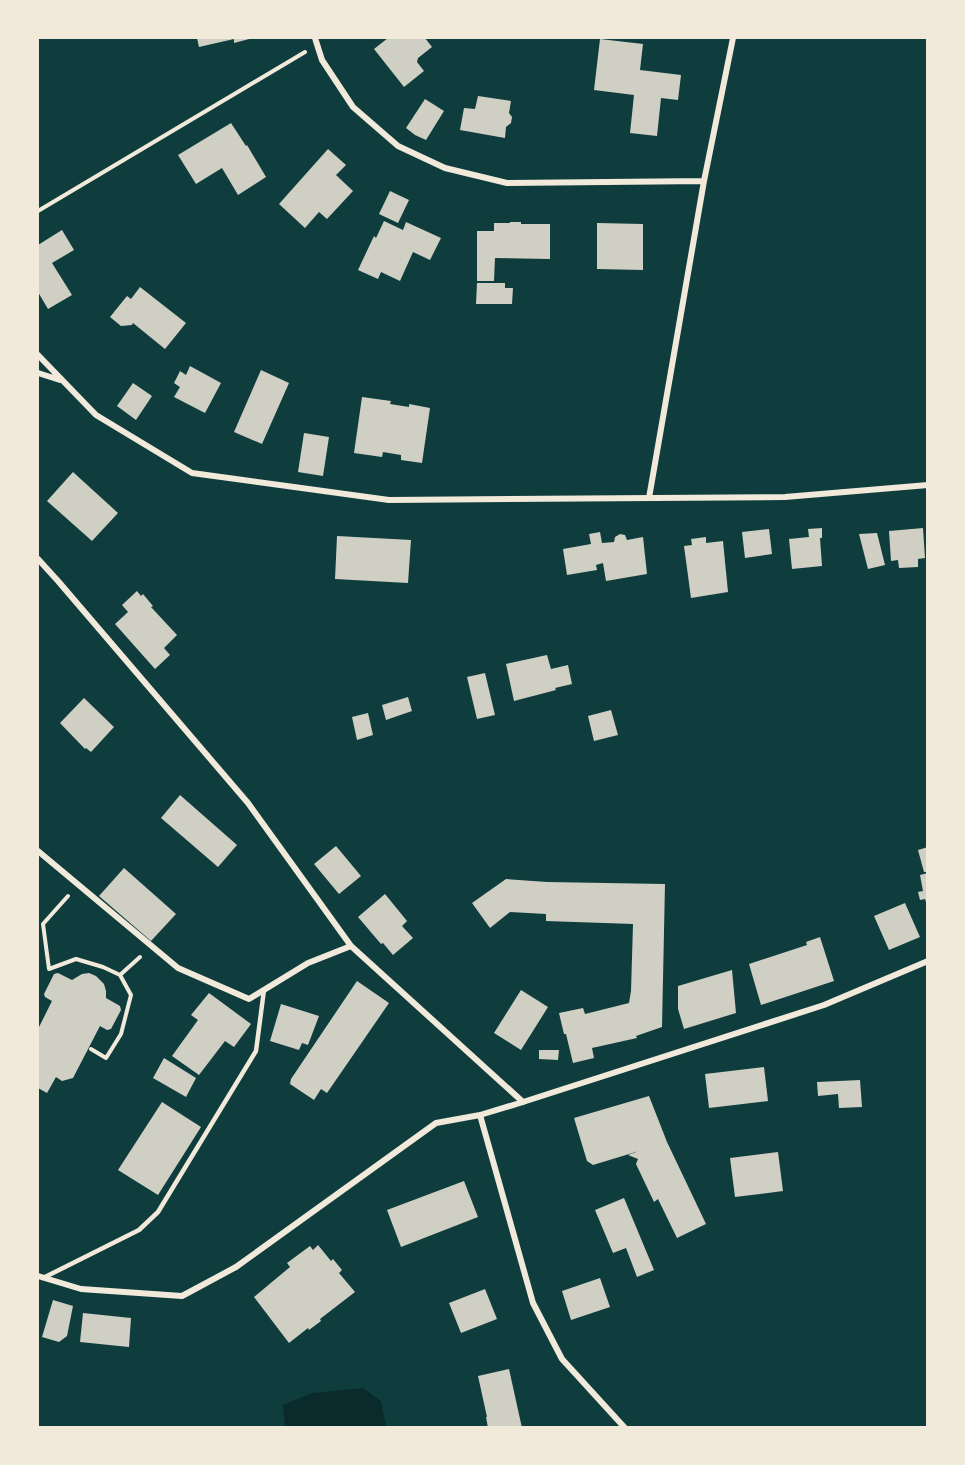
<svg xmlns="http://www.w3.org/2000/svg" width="965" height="1465" viewBox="0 0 965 1465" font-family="Overpass,sans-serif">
  <rect width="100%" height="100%" fill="#0f3d3e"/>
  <path fill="#0a2a2b" d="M363,1388l18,13 5,26h-101l-2,-22 29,-12z"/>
  <path fill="#cfcfc3" d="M197,38h56l-19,5v-4l-35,8z
    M388,38h37l7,9 -14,11 -1,4 7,9 -20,16 -30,-38z
    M600,39l43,5 -3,26 41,5 -3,25 -17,-2 -4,38 -27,-3 4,-38 -40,-5z
    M478,96l33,5 -2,12 3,4 -1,6 -5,4 -1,11 -45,-8 4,-22 11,1z
    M425,99l19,12 -18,29 -11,-5 -9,-7z
    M231,123l15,23 1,-1 19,32 -28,18 -16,-27 -26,16 -18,-29z
    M328,149l18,16 -10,10 17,16 -26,28 -8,-7 -14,16 -26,-24z
    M390,191l19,9 -11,23 -19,-9z
    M384,221l19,9 3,-8 35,16 -11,22 -17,-8 -13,29 -19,-9 -3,7 -20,-9 16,-34 2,2z
    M510,222h11v2h29v35l-55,-1 -1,23h-17v-50h17v-8h16z
    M597,223l46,1v46l-46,-1z
    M62,230l12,20 -22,13 20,32 -24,14 -10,-17v-47z
    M477,283h28v5h8l-1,16h-36z
    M140,287l46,36 -21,26 -32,-26 -1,2 -11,1 -11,-9 17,-21 4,3z
    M190,366l31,17 -16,30 -31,-16 6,-10 -6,-4 6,-12 6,4z
    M261,370l28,13 -27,61 -28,-12z
    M133,383l19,13 -16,24 -19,-14z
    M362,397l29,4 -1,3 19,3v-3l21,4 -8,55 -21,-3v-5l-18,-3 -1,5 -28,-4z
    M304,433l25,4 -6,39 -25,-4z
    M73,472l45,41 -26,28 -45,-40z
    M822,528v10h-2l2,28 -30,3 -3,-30 20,-2 -1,-8z
    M923,528l2,30 -7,1v8l-19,1 -1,-8 -7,1 -2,-30z
    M769,529l3,25 -27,4 -3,-26z
    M600,532l2,11 12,-1 1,-5 5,-3 5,1 2,5 16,-3 4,37 -41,7 -3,-18 -7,2 1,5 -30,5 -4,-26 28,-5 -2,-10z
    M877,533l8,32 -17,4 -9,-35z
    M337,536l74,4 -3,43 -73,-4z
    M706,537v6l17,-2 5,51 -37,6 -7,-52 8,-1 -1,-6z
    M137,591l4,5 2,-2 10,12 -2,1 26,28 -13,13 6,7 -15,14 -40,-45 13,-12 -6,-7z
    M547,655l4,14 17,-4 4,19 -17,4 1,2 -42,11 -8,-37z
    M485,673l10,42 -18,4 -10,-42z
    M408,697l4,14 -26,9 -4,-15z
    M84,698l30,29 -23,25 -5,-4 -1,1 -25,-26z
    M611,710l7,25 -24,6 -6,-25z
    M368,713l5,22 -16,5 -5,-23z
    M180,795l57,50 -19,22 -57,-49z
    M336,846l25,30 -22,18 -25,-30z
    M928,847v25h-4l-6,-22z
    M124,868l52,46 -25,27 -52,-45z
    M928,873v31l-1,1 -2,-6 -5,1 -2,-8 5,-1 -3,-16z
    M506,879l41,3 118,2 -3,143 -26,9 1,2 -45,10 2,10 -21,5 -7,-29h-2l-5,-21 24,-5 2,6 44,-11 2,-12 2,-67 -87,-3v-7l-36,-2 -20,16 -18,-25z
    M385,894l22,27 -5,5 11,12 -20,17 -10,-12 -2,1 -23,-27z
    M905,903l15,34 -31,13 -15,-34z
    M820,937l14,44 -73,24 -12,-41 58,-19 -1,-3z
    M732,970l4,43 -52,16 -6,-20v-23z
    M58,973l14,7 10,-6 7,-1 7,3 8,8 2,7v7l14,8 1,4 -10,19 -4,1 -7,-4 -27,52 -11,3 -6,-4 -9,16 -9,-5v-59l14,-28 -7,-4 -1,-3 10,-20z
    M357,981l32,22 -62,90 -6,-4 -7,11 -24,-16 1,-5z
    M521,990l27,17 -27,43 -27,-17z
    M209,993l42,31 -17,23 -9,-6 -26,34 -27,-19 26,-36 -7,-5z
    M281,1004l38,12 -11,29 -6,-2 -3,7 -29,-9z
    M539,1050h20l-1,10 -19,-1z
    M164,1058l32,20 -10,19 -33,-19z
    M764,1067l4,34 -59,7 -4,-34z
    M860,1080l2,27 -23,1 -1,-14 -20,2 -1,-14z
    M649,1096l18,46 39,82 -29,14 -19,-39 -4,3 -18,-38 2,-5 -10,-4 11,-4 -46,14 -6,-4 -13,-43z
    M162,1102l39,25 -43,68 -40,-25z
    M778,1152l5,39 -48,6 -5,-39z
    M464,1181l14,36 -77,30 -14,-37z
    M624,1198l30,72 -17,7 -11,-29 -13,5 -18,-43z
    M318,1245l13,16 2,-2 9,11 -3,3 16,19 -35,27 1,2 -12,9 -1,-2 -19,15 -35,-46 36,-30 -3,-4 23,-17 3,4z
    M600,1278l10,29 -39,13 -9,-29z
    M485,1289l12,30 -36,14 -12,-30z
    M53,1300l20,6 -6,30 -8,6 -17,-5z
    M83,1313l48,5 -2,29 -49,-5z
    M509,1369l13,59h-34l-2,-11h1l-9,-41z"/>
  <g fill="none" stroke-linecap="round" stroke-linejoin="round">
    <path stroke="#f1e9da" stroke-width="4" d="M38,211l267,-159
      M68,896l-25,28 6,45 27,-10 27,8 17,8 11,20 -10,39 -15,24 -15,-9
      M120,975l20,-18"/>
    <path stroke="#f1e9da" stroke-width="4.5" d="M43,1278l96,-48 19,-18 98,-161 8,-61"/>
    <path stroke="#f1e9da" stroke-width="6" d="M315,38l7,22 31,47 45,39 47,22 62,15 197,-2
      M38,355l58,60 96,58 197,27 396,-3 143,-12
      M38,373l22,7
      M649,498l55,-317 29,-143
      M38,559l20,22 190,222 103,143 172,156
      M38,851l140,117 71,31 59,-36 43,-17
      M480,1115l53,188 29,56 63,69
      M38,1276l43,13 101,7 54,-29 200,-144 44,-8 43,-13 301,-97 104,-44"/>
  </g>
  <rect width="965" height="1465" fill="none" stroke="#f1e9da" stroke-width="78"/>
</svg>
